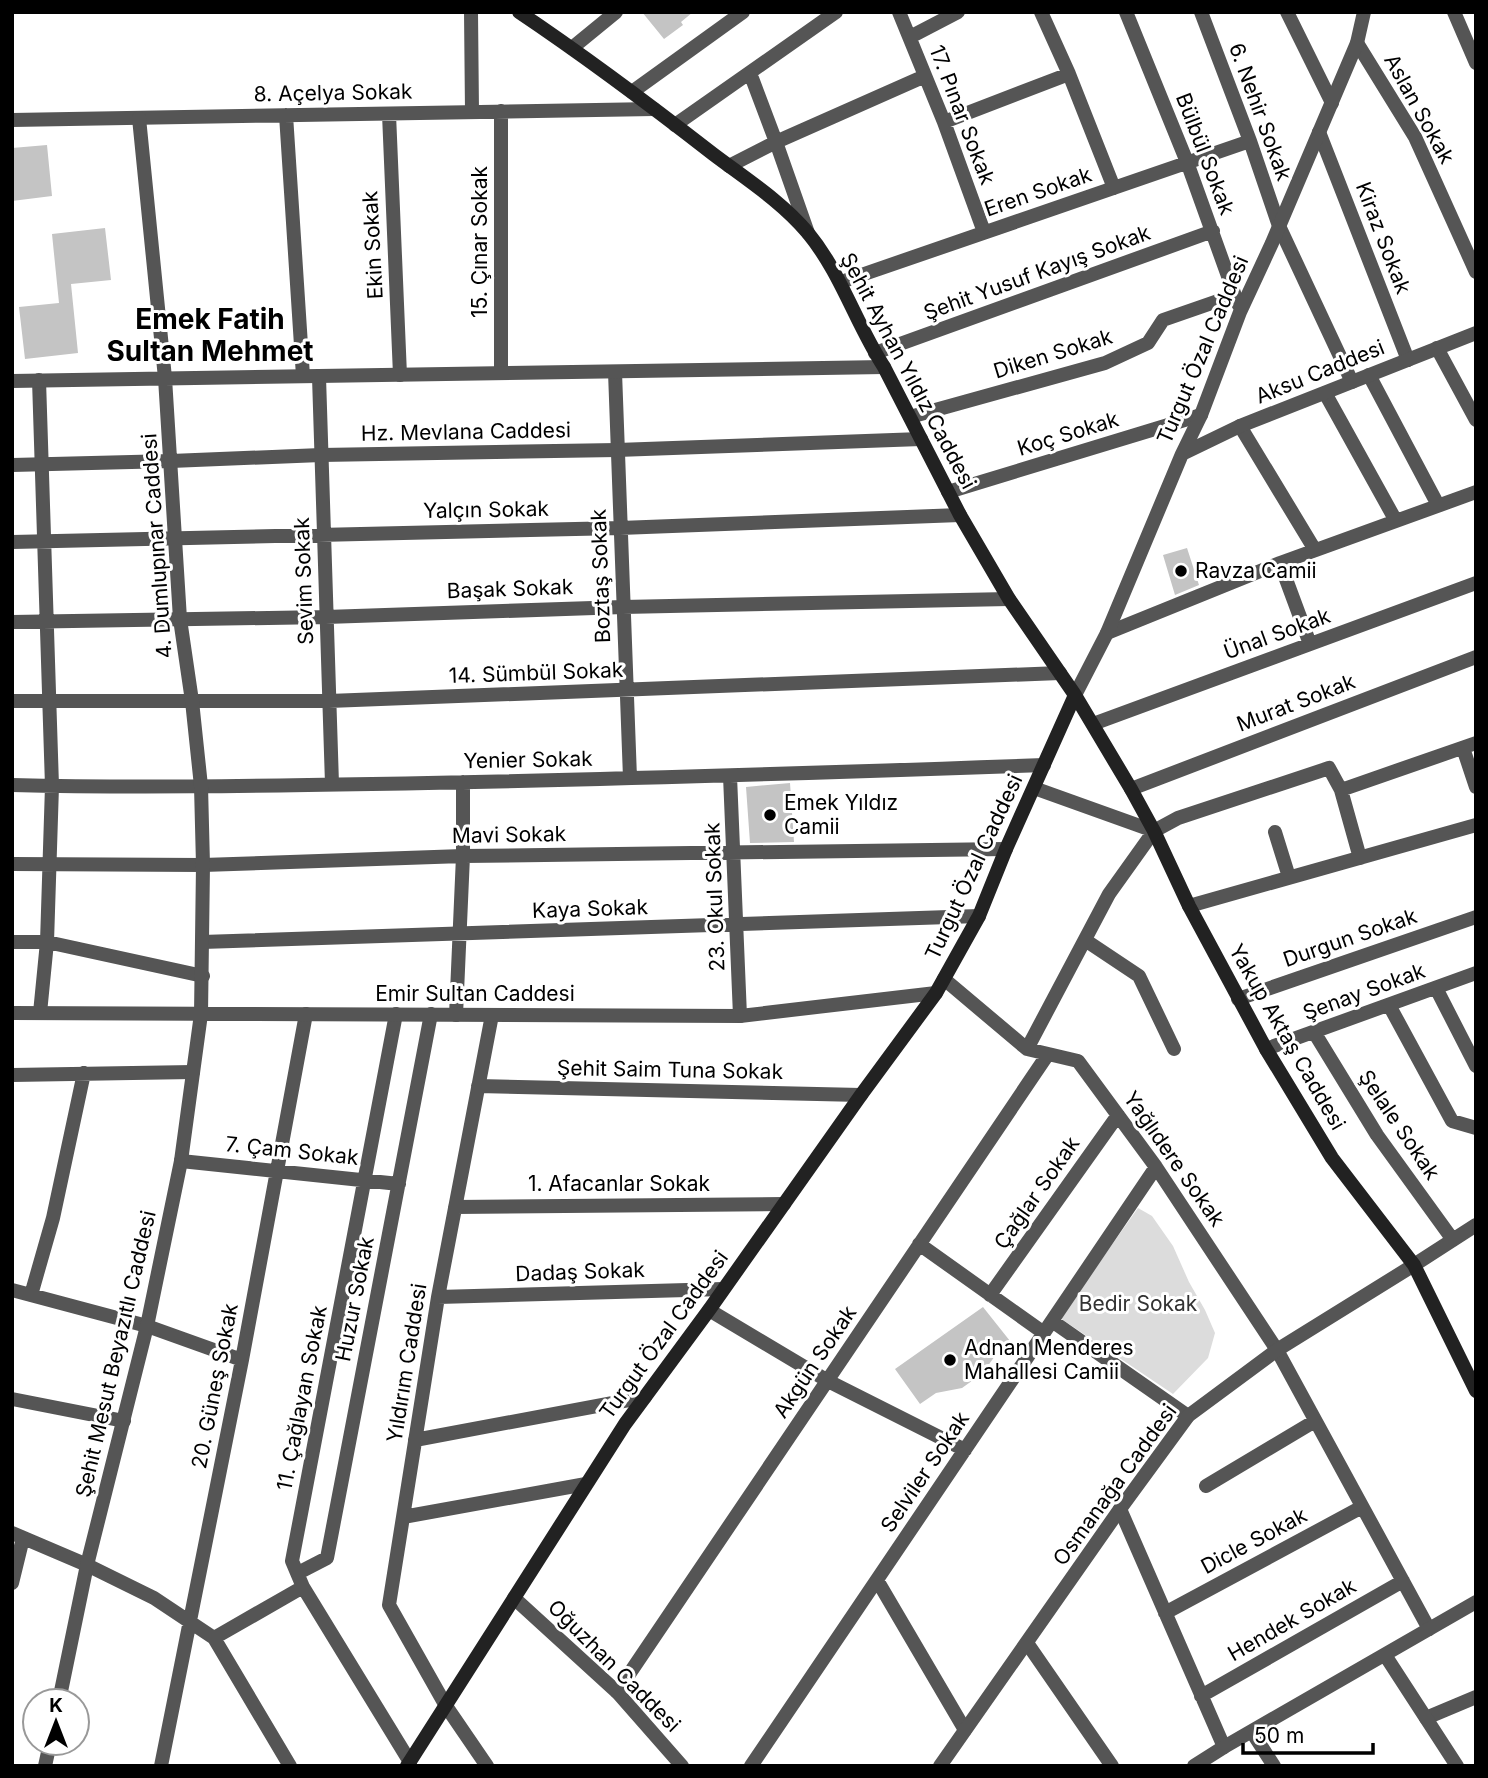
<svg xmlns="http://www.w3.org/2000/svg" width="1488" height="1778" viewBox="0 0 1488 1778" font-family="Inter,sans-serif">
  <rect width="100%" height="100%" fill="#fff"/>
  <path fill="#dcdcdc" d="M1138,1208l14,8 21,30 16,36 16,28 10,23 -7,25 -35,36 -113,-76z"/>
  <path fill="#c4c4c4" d="M642,12h51l-12,10 2,3 -19,14z
    M47,145l5,51 -40,5v-53z
    M105,228l6,52 -40,4 7,69 -53,6 -6,-52 40,-4 -7,-69z
    M1187,548l12,37 -24,10 -12,-40z
    M790,783l4,59 -44,1 -4,-56z
    M983,1307l27,34 -11,9 -16,23 -21,15 -26,5 -16,11 -25,-35z"/>
  <g fill="none" stroke-linecap="round" stroke-linejoin="round">
    <path stroke="#555" stroke-width="14" d="M471,12l1,100
      M899,12l45,110 40,110
      M1041,12l28,62 45,114
      M1126,12l61,150 51,142
      M1201,12l49,129 29,85 73,156
      M1287,12l45,91
      M1454,12l22,51
      M910,37l48,-25
      M1357,43l58,94 61,135
      M572,48l44,-36
      M750,73l26,69 32,91
      M632,92l111,-80
      M389,114l11,261
      M286,115l17,261
      M12,120l642,-11
      M944,122l125,-48
      M675,125l161,-113
      M1319,132l89,228
      M729,166l47,-24 149,-66
      M841,282l409,-141
      M1437,348l39,72
      M875,353l338,-122
      M615,372l15,406
      M501,373v-262
      M1369,375l69,130
      M319,377l13,407
      M39,380l13,406 -5,156 -7,71
      M1325,393l71,128
      M910,417l195,-54 43,-20 15,-23 72,-25
      M1240,426l75,124
      M948,492l253,-77
      M12,542l608,-14 340,-13
      M1280,563l30,81
      M12,622l314,-5 297,-10 386,-8
      M1107,633l173,-70 196,-71
      M12,701h317l731,-28
      M1093,724l383,-141
      M1463,748l13,39
      M730,776l10,240
      M12,785c120,3 240,1 360,-1 224,-4 448,-11 672,-19
      M1034,788l120,43
      M1131,789l345,-132
      M1275,832l14,45
      M1360,858l-19,-68 135,-47
      M12,864l191,1 260,-9 543,-7
      M1189,906l287,-81
      M1085,940l54,36 35,73
      M12,942h35l156,34
      M202,942l777,-26
      M944,979l83,70 51,12 78,106 121,183 152,279
      M1436,988l40,78
      M1238,999l238,-82
      M1389,1005l63,116 24,7
      M396,1014l-104,547 11,26 107,175
      M456,1015l7,-159v-74
      M1314,1032l63,103 76,105
      M1027,1049l82,-155 45,-63 24,-13 151,-50 12,22
      M1266,1049l210,-76
      M12,1075l181,-3
      M478,1086l383,9
      M181,1161l218,23
      M455,1207l329,-3
      M919,1244l125,89
      M1414,1265l62,-40
      M12,1290l135,36 95,34
      M31,1295l22,-77 31,-145
      M990,1295l128,-180
      M438,1297l285,-8
      M709,1310l119,71 137,69
      M1052,1321l136,95
      M12,1399l112,22
      M415,1440l230,-43
      M1206,1486l109,-65
      M1120,1509l104,238
      M403,1517l183,-33
      M12,1533l75,32 67,33 60,40 76,128
      M298,1573l29,-15 104,-544
      M877,1580l88,150
      M12,1583l11,-45
      M1165,1613l197,-106
      M214,1638l89,-51
      M1027,1643l85,123
      M617,1692l431,-638
      M1201,1696l202,-115
      M446,1706l-57,-101 49,-308 54,-282
      M1426,1718l50,-21
      M1252,1732l22,34
      M161,1766l81,-406 64,-346
      M751,1766l405,-599"/>
    <path stroke="#555" stroke-width="14" d="M12,381l872,-14
      M1182,454l58,-28 236,-93
      M12,465l159,-4 150,-6 296,-5 304,-11
      M1075,695l32,-62 75,-179 19,-39 39,-103 32,-69 85,-200 7,-31
      M12,1013l728,3 196,-23
      M514,1598l103,94 65,74
      M1385,1655l72,111
      M59,1701l28,-136 60,-239 34,-165 20,-147 2,-149 -2,-79 -9,-85 -12,-82 -15,-241 -26,-260
      M446,1706l41,60
      M45,1766l5,-23
      M940,1766l180,-257 68,-93 89,-66 137,-85
      M1194,1766l30,-19 252,-145"/>
    <path stroke="#222" stroke-width="14" d="M519,12c67,45 131,93 194,142 33,25 68,47 95,79 33,40 48,91 76,134l76,148 49,84 66,96 56,94 23,42 35,75 77,143 66,109 82,107 62,126
      M407,1766l218,-342 84,-114 152,-215 75,-102 43,-77 27,-67 69,-154"/>
  </g>
  <g fill="#000" stroke="#fff" stroke-width="2.5">
    <circle cx="1181" cy="571" r="7"/>
    <circle cx="770" cy="815" r="7"/>
    <circle cx="950" cy="1360" r="7"/>
  </g>
  <g text-anchor="middle" stroke-width="6" stroke-linejoin="round" paint-order="stroke">
    <g font-size="21" fill="#000" stroke="#fff">
      <text transform="translate(333 93) rotate(-1)" y="7">8. Açelya Sokak</text>
      <text transform="translate(1419 109) rotate(61)" y="7">Aslan Sokak</text>
      <text transform="translate(1260 112) rotate(70)" y="7">6. Nehir Sokak</text>
      <text transform="translate(962 115) rotate(69)" y="7">17. Pınar Sokak</text>
      <text transform="translate(1205 154) rotate(69)" y="7">Bülbül Sokak</text>
      <text transform="translate(1038 192) rotate(-19)" y="7">Eren Sokak</text>
      <text transform="translate(1383 238) rotate(69)" y="7">Kiraz Sokak</text>
      <text transform="translate(480 242) rotate(-90)" y="7">15. Çınar Sokak</text>
      <text transform="translate(373 245) rotate(-93)" y="7">Ekin Sokak</text>
      <text transform="translate(1037 273) rotate(-20)" y="7">Şehit Yusuf Kayış Sokak</text>
      <text transform="translate(1203 350) rotate(-67)" y="7">Turgut Özal Caddesi</text>
      <text transform="translate(1053 354) rotate(-17)" y="7">Diken Sokak</text>
      <text transform="translate(908 371) rotate(62)" y="7">Şehit Ayhan Yıldız Caddesi</text>
      <text transform="translate(1320 372) rotate(-22)" y="7">Aksu Caddesi</text>
      <text transform="translate(466 432) rotate(-1)" y="7">Hz. Mevlana Caddesi</text>
      <text transform="translate(1068 434) rotate(-17)" y="7">Koç Sokak</text>
      <text transform="translate(486 510) rotate(-1)" y="7">Yalçın Sokak</text>
      <text transform="translate(157 546) rotate(-94)" y="7">4. Dumlupınar Caddesi</text>
      <text transform="translate(601 576) rotate(-92)" y="7">Boztaş Sokak</text>
      <text transform="translate(304 581) rotate(-92)" y="7">Sevim Sokak</text>
      <text transform="translate(510 589) rotate(-2)" y="7">Başak Sokak</text>
      <text transform="translate(1277 634) rotate(-20)" y="7">Ünal Sokak</text>
      <text transform="translate(536 673) rotate(-2)" y="7">14. Sümbül Sokak</text>
      <text transform="translate(1296 703) rotate(-21)" y="7">Murat Sokak</text>
      <text transform="translate(528 760) rotate(-1)" y="7">Yenier Sokak</text>
      <text transform="translate(509 835) rotate(-1)" y="7">Mavi Sokak</text>
      <text transform="translate(974 867) rotate(-65)" y="7">Turgut Özal Caddesi</text>
      <text transform="translate(715 897) rotate(-92)" y="7">23. Okul Sokak</text>
      <text transform="translate(590 909) rotate(-2)" y="7">Kaya Sokak</text>
      <text transform="translate(1350 938) rotate(-19)" y="7">Durgun Sokak</text>
      <text transform="translate(1364 992) rotate(-20)" y="7">Şenay Sokak</text>
      <text x="475" y="1001">Emir Sultan Caddesi</text>
      <text transform="translate(1287 1037) rotate(60)" y="7">Yakup Aktaş Caddesi</text>
      <text transform="translate(670 1070) rotate(1)" y="7">Şehit Saim Tuna Sokak</text>
      <text transform="translate(1399 1125) rotate(56)" y="7">Şelale Sokak</text>
      <text transform="translate(292 1151) rotate(6)" y="7">7. Çam Sokak</text>
      <text transform="translate(1174 1159) rotate(55)" y="7">Yağlıdere Sokak</text>
      <text x="619" y="1191">1. Afacanlar Sokak</text>
      <text transform="translate(1037 1193) rotate(-55)" y="7">Çağlar Sokak</text>
      <text transform="translate(580 1272) rotate(-2)" y="7">Dadaş Sokak</text>
      <text transform="translate(355 1299) rotate(-79)" y="7">Huzur Sokak</text>
      <text transform="translate(664 1335) rotate(-54)" y="7">Turgut Özal Caddesi</text>
      <text transform="translate(116 1354) rotate(-77)" y="7">Şehit Mesut Beyazıtlı Caddesi</text>
      <text transform="translate(815 1362) rotate(-56)" y="7">Akgün Sokak</text>
      <text transform="translate(407 1363) rotate(-81)" y="7">Yıldırım Caddesi</text>
      <text transform="translate(215 1386) rotate(-79)" y="7">20. Güneş Sokak</text>
      <text transform="translate(302 1398) rotate(-79)" y="7">11. Çağlayan Sokak</text>
      <text transform="translate(925 1472) rotate(-56)" y="7">Selviler Sokak</text>
      <text transform="translate(1115 1485) rotate(-54)" y="7">Osmanağa Caddesi</text>
      <text transform="translate(1254 1541) rotate(-28)" y="7">Dicle Sokak</text>
      <text transform="translate(1292 1620) rotate(-30)" y="7">Hendek Sokak</text>
      <text transform="translate(614 1666) rotate(45)" y="7">Oğuzhan Caddesi</text>
    </g>
    <g font-size="21" fill="#000" stroke="#fff" text-anchor="start">
      <text x="1195" y="578">Ravza Camii</text>
      <text x="784" y="810">Emek Yıldız<tspan x="784" dy="24">Camii</tspan></text>
      <text x="964" y="1355">Adnan Menderes<tspan x="964" dy="24">Mahallesi Camii</tspan></text>
    </g>
    <g font-size="21" fill="#333" stroke="#fff">
      <text x="1138" y="1311">Bedir Sokak</text>
    </g>
    <g font-size="28" font-weight="bold" fill="#000" stroke="#fff">
      <text x="210" y="329">Emek Fatih<tspan x="210" dy="32">Sultan Mehmet</tspan></text>
    </g>
  </g>
  <rect width="1488" height="1778" fill="none" stroke="#000000" stroke-width="28"/>
  <g transform="translate(56 1722)"><circle r="33" fill="#ffffff" stroke="#999999" stroke-width="2"/>
  <path d="M0-5L12 26L0 18L-12 26Z" fill="#000000"/>
  <text y="-10" font-size="19" font-weight="bold" text-anchor="middle" fill="#000000">K</text>
  </g>
  <path d="M1243 1743v10h130v-10" fill="none" stroke="#000000" stroke-width="3.5"/>
  <text x="1254" y="1743" font-size="21" fill="#000000" stroke="#ffffff" stroke-width="5" paint-order="stroke">50 m</text>
</svg>
